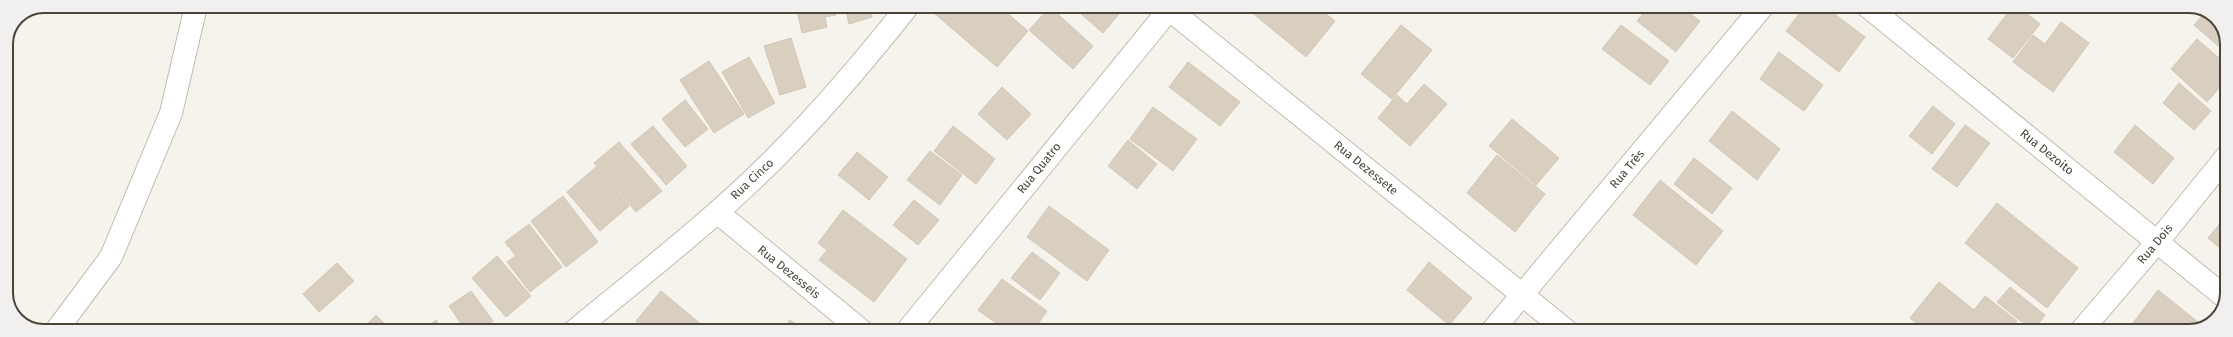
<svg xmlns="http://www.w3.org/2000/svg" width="2233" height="337" viewBox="0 0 2233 337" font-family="'Fira Sans',sans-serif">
  <rect width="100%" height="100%" fill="#f6f3ec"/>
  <path fill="#d8cfc1" stroke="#d3c7b4" d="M796,6h38l2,9 -11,2 2,10 -25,6z
    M845,6h24l3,11 -23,7z
    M941,6h58l29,25 -31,36 -62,-53z
    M1072,6h50l2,2 -21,25z
    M1244,6h72l19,15 -29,36z
    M1649,6h31l20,15 -24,31 -39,-31z
    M1707,6h12l-5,6z
    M1805,6h19l41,31 -26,35 -53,-41z
    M2013,6h4l23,18 -27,34 -25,-19z
    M1050,7l43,39 -20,23 -44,-39z
    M2206,12l10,5 11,22v9l-3,3 -30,-26z
    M2061,22l28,21 -36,49 -40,-30 20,-27 12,9z
    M1401,25l31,25 -40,49 -31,-25z
    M1621,25l48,36 -19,24 -48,-36z
    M791,38l15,49 -26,8 -16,-49z
    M2197,39l30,26v14l-20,23 -36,-33z
    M1779,52l44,33 -19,26 -44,-32z
    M749,57l26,46 -27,15 -26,-46z
    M709,61l35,53 -30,19 -34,-53z
    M1188,62l52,40 -20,24 -51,-39z
    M2179,83l32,28 -17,19 -31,-27z
    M1424,84l23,20 -37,42 -32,-28 19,-23 10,9z
    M1002,87l29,27 -24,26 -29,-26z
    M685,100l23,29 -23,18 -23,-28z
    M1933,106l22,18 -23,30 -23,-18z
    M1153,107l44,32 -24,32 -43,-32z
    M1732,111l48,38 -23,31 -48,-39z
    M1512,119l47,39 -23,27 -47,-39z
    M1965,125l25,18 -33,44 -25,-18z
    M2135,125l39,33 -21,26 -39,-32z
    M653,126l34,40 -21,19 -35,-41z
    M953,126l42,33 -19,25 -42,-33z
    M1128,140l29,24 -20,25 -29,-23z
    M619,142l43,49 -26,21 -42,-49z
    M930,151l32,24 -22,30 -33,-25z
    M857,152l31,25 -19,23 -31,-25z
    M1497,155l48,39 -30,38 -48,-39z
    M1694,158l38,30 -20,26 -38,-30z
    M596,167l33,39 -29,25 -33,-39z
    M1660,180l63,51 -27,34 -63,-50z
    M563,196l35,46 -32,25 -35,-46z
    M914,200l25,20 -21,25 -25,-20z
    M1997,203l81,65 -31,40 -82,-65z
    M1049,206l60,44 -22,31 -60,-44z
    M843,210l64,49 -33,43 -55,-42 8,-10 -9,-7z
    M2227,215v39l-19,-16z
    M529,224l33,43 -32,25 -23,-30 9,-6 -11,-14z
    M1032,252l28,21 -20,27 -29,-22z
    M497,256l34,40 -25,21 -34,-39z
    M1429,262l43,36 -23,27 -42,-35z
    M337,263l17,18 -35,31 -16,-18z
    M1002,279l45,32 -14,20h-26l-29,-21z
    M1939,282l35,28 11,-14 32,25 -8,10h-83l-16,-13z
    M2010,287l35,28 -12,16 -36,-29z
    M2158,290l45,36 -14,5h-46l-10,-8z
    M471,291l22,30 -13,10h-14l-17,-25z
    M661,291l41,34 -5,6h-49l-12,-10z
    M376,315l16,16h-32z
    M436,320l7,11h-21z
    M790,320l15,11h-23z"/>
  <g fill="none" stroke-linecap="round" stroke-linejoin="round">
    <defs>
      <path id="minor" d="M1165,6l402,325
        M1867,6l359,292
        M717,212l145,119
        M56,331l55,-74 60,-144 25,-107
        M574,331c68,-56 138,-110 200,-172 48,-48 92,-100 134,-153
        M907,331l265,-325
        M1492,331l271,-325
        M2081,331l77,-90 69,-85"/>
    </defs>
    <use href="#minor" stroke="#c2bbae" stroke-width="24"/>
    <use href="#minor" stroke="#fff" stroke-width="22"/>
  </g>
  <g text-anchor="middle" stroke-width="3" stroke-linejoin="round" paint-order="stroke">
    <g font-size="12" fill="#4b4439" stroke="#fff">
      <text transform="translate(2047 152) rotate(39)" y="4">Rua Dezoito</text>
      <text transform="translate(1039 168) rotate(-51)" y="4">Rua Quatro</text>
      <text transform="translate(1366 168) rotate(39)" y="4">Rua Dezessete</text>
      <text transform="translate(1627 169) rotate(-50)" y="4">Rua Três</text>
      <text transform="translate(752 179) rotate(-43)" y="4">Rua Cinco</text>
      <text transform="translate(2155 244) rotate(-50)" y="4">Rua Dois</text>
      <text transform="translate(789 272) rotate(39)" y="4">Rua Dezesseis</text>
    </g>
  </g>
  <path d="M0 0H2233V337H0ZM44 13H2189A31 31 0 0 1 2220 44V293A31 31 0 0 1 2189 324H44A31 31 0 0 1 13 293V44A31 31 0 0 1 44 13Z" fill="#f1f0ef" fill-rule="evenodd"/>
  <path fill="none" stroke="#4b4439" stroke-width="2" d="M44 13H2189A31 31 0 0 1 2220 44V293A31 31 0 0 1 2189 324H44A31 31 0 0 1 13 293V44A31 31 0 0 1 44 13Z"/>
</svg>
